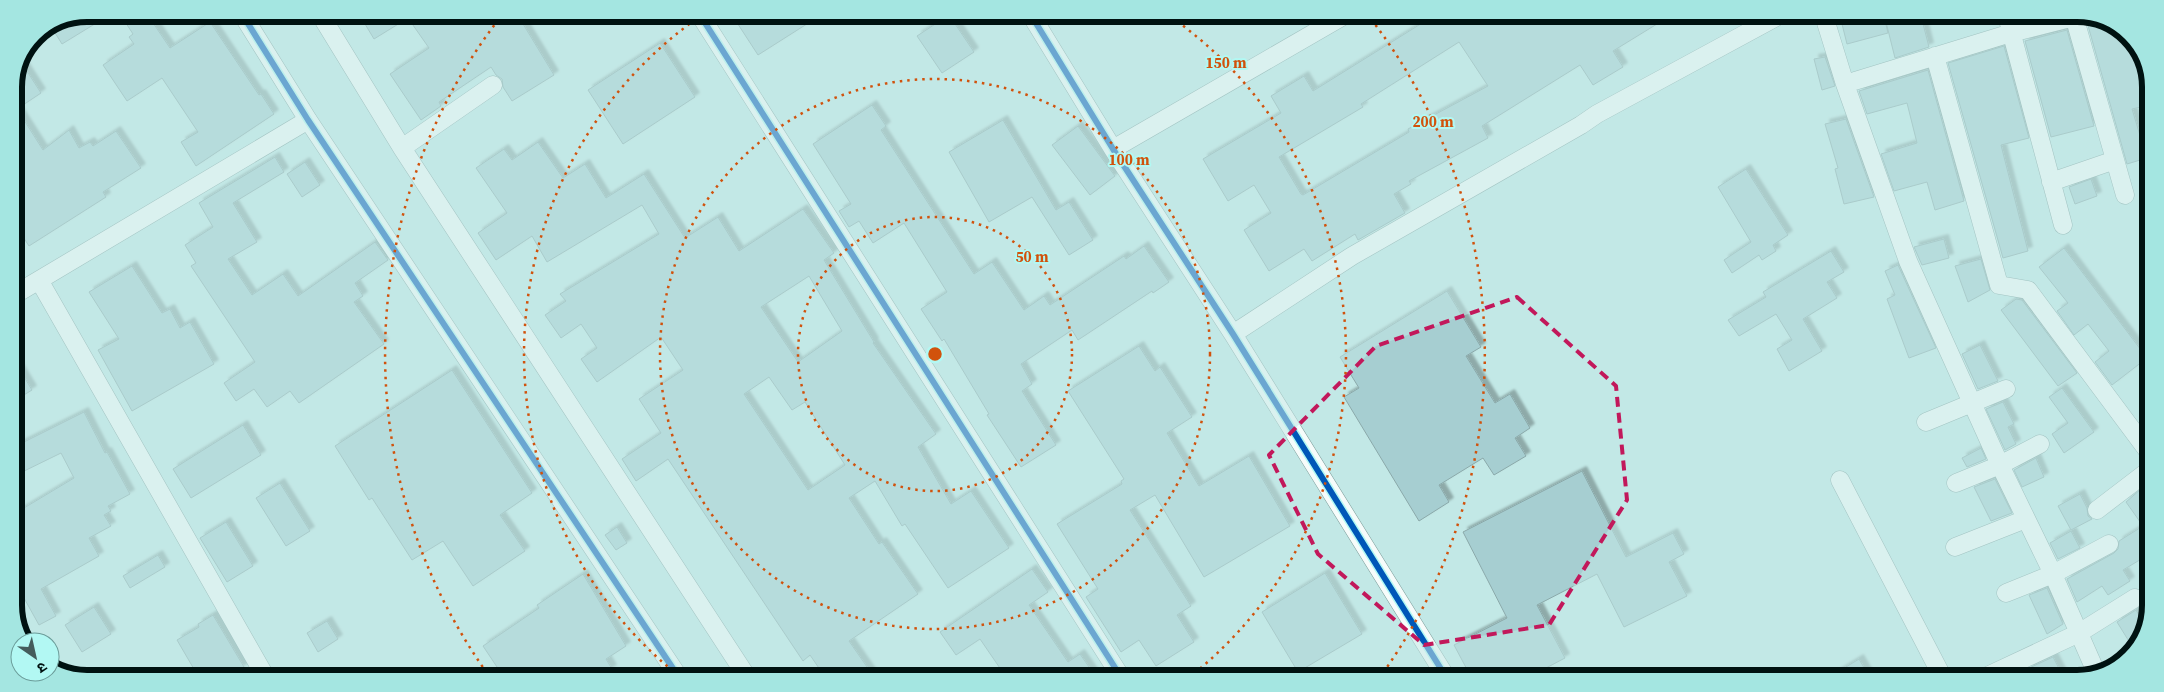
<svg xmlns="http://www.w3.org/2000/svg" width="2164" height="692" viewBox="0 0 2164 692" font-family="'Source Serif 4','Noto Sans Devanagari',serif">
  <defs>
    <filter id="shadow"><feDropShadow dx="4.5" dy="-4.5" stdDeviation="1" flood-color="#0004"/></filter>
  </defs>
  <rect width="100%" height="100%" fill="#c2e8e6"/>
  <path fill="#a6ced1" stroke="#8ba9aa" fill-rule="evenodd" filter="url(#shadow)" d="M87,14h24l-49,30 -10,-16z
    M120,14h27l23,34 40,-26 49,73 2,-1 13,20 -78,52 -15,-24 17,-10 -36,-54 -35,23 -24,-36 31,-21 -5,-7 4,-3z
    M359,14h158l37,61 -42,26 -9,-14 -1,-8 -6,-4 -5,-8 -52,35 2,4 -20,14 -31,-46 39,-26 -21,-30 -34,21z
    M732,15h89l-63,40z
    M949,15l25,37 -32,21 -25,-37z
    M1435,15l235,1 -57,35 10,16 -30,18 -13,-20 -98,61 6,12 -79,43 2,3 -17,10 11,19 -47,27 -3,-6 -43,27 -8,-12 -35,22 -25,-41 27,-17 -17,-28 -26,16 -25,-42 78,-46 -10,-17 33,-20 9,15zM1459,42l29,44 -80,43 1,3 -106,63 -2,-1 -22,-37 84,-50 -2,-3z
    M1856,16h28l4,17 -41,11 -6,-24z
    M1908,16h13l8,31 -34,11 -9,-36z
    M2088,16h8l36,23 18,43v23l-18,4 10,33 8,-2v17l-23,7 -40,-142z
    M2067,30l27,96 -43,11 -26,-96z
    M660,43l35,54 -72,47 -35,-54z
    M2004,46l25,92 -28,7 27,106 -25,7 -55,-195z
    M1825,57l10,29 -13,4 -8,-31z
    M23,65l18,28 -24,16 26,41 26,-20 10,18 11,-6 3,4 23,-15 25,37 -38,24 3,5 -77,49 -15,-23v-136z
    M1928,70l36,131 -29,9 -8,-28 -33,9 -13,-37 36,-11 -10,-40 -40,11 -8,-23z
    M872,105l14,21 -5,4 93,144 18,-12 32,48 20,-14 6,9 74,-49 2,3 18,-13 25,36 -16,11 -1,-2 -74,49 -6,-10 -51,34 11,20 -10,7 34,54 -35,22 -34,-52 2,-1 -45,-75 -2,2 -21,-32 26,-17 -43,-69 -31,20 -14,-22 -10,6 -10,-16 12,-7 -38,-60z
    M1846,119l28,78 -30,7 -9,-35 3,-1 -13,-44z
    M1003,120l53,90 13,-8 24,38 -24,15 -37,-58 -43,25 -40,-70z
    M1078,126l37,50 -25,19 -38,-50z
    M538,142l25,36 22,-14 21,34 38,-24 41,64 33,-21 21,34 64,-42 31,44 -10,7 50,82 -1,1 63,91 -18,13 33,57 20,-13 38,57 -61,40 -43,-64 -3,2 -27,-45 -26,17 30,46 3,-2 36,52 -69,47 25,36h-49l-15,-22 -7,6 -135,-202 -32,22 -14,-22 39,-26 -22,-34 44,-29 -22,-33 -64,45 -16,-23 16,-11 -16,-24 -20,14 -16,-23 21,-14 -6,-7 99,-60 -17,-29 -95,57 -15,-26 -36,24 -18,-27 29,-20 -31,-45 28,-19 8,11zM809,276l33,55 -44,31 -37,-55zM769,377l23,33 13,-8 40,63 -37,25 -64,-96z
    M275,157l9,15 -51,31 24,39 -29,17 24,36 31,-21 15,22 77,-54 13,18 -33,23 8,13 -9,6 30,42 -85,59 -9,-12 -23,16 -13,-18 -18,12 -12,-18 31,-21 -64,-96 5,-3 -11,-18 28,-18 -14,-24z
    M305,162l15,23 -18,12 -15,-23z
    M1746,169l42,66 -15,10 3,6 -14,9 -3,-5 -27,18 -8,-13 27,-18 -33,-55z
    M2091,179l6,17 -22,8 -6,-17z
    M1944,239l5,19 -27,7 -8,-18z
    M2064,248l83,110 -35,27 -17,-23 14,-11 -21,-27 -14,11 -17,-24 11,-8 -29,-36z
    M1831,251l13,21 -17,10 10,16 -34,21 19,32 -33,20 -12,-22 15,-9 -16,-26 -37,22 -11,-16 38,-23 -3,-5z
    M1981,259l9,31 -22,12 -13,-36z
    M1898,265l38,83 -27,10 -22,-59 8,-4 -10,-24z
    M132,266l30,47 8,-4 10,19 10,-6 24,42 -82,47 -34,-61 21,-11 -30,-47z
    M1447,291l34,56 -15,9 29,47 15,-9 20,34 -15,10 11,18 -32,19 -11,-17 -44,27 10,17 -30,19 -75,-124 15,-9 -19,-31z
    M2016,299l6,1 55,73 -19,13 -57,-76z
    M1980,345l18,36 -20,8 -16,-35z
    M1139,346l16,25 5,-4 32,50 -25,16 32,53 50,-30 41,70 -86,51 -49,-82 -25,15 61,96 -14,9 17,27 -38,24 -17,-26 -18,12 -35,-55 12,-8 -41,-65 65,-40 -1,-3 3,-2 -56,-88z
    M14,360l18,30 -18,11z
    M452,370l80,123 -32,22 25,36 -52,35 -30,-45 -31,19 -40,-62 -3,2 -34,-54z
    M2062,388l32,44 -30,21 -12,-19 16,-11 -19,-26z
    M2003,402l11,22 -6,3 8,17 -11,6 -19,-41z
    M84,412l21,41 2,-1 23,42 -22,12 3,5 -7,4 7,11 -22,12 10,18 -58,33 15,27 -17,9 -15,-27 -10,5v-89l60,-36 -13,-25 -47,23v-29z
    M243,425l18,30 -70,43 -18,-29z
    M1981,448l5,11 -19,8 -5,-9z
    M2036,458l8,19 -22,10 -8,-17z
    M1582,471l44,86 47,-24 11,21 -15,8 18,34 -63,31 -27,-53 -60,31 28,53 -38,20 -56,-1 -17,-32 53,-27 -44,-86z
    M1995,479l17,34 -21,8 -17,-34z
    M280,483l30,48 -24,15 -30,-48z
    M2141,489l7,10v56l-25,15 7,11 -22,14 -6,-9 -25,16 -10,-23 47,-26 4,-4 1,-8 24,-15 -17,-24z
    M2080,494l7,14 1,8 4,3 -21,11 -13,-24z
    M226,522l27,44 -26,16 -27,-44z
    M617,527l10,16 -11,7 -11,-15z
    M2071,531l9,17 -22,11 -8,-16z
    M158,555l7,12 -35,21 -7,-12z
    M1032,569l16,23 -19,13 39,57 12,-8 16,23h-90l-26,-38 -24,16 -16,-23z
    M1325,573l37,61 -64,38 -36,-60z
    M583,574l43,72 -20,13 6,10 -11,7h-98l-20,-30 56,-38 -2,-3z
    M2047,588l16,36 -16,10 -18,-39z
    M94,607l17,27 -29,18 -17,-27z
    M2136,610l10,17 -7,10 -9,6 -13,-21z
    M213,615l31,52 -15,9h-31l-21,-36 22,-13 -1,-3z
    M327,621l11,18 -20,13 -11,-19z
    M2053,657l11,21h-32l-5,-9z
    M1859,659l11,19h-42z"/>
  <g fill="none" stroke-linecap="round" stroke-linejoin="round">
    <defs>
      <path id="street" d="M242,14l66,106 370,556
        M320,14l82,134 345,529
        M700,15l421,662
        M1031,15l82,134 120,185 213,343
        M1824,16l21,68 63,177 92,204 53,109 43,98
        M2007,16l56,209
        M2074,16l51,179
        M1935,56l64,229 29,5 120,161
        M1845,84l166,-51 67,-17
        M402,148l91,-63
        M1113,149l232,-134
        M2051,182l64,-22
        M39,280l226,396
        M14,295l294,-175
        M1233,334l119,-78 229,-131 16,-11 181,-98
        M1926,422l80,-33
        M1840,480l103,198
        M1956,483l44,-18 40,-21
        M2097,510l51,-39
        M1955,547l71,-28
        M2006,593l47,-19 56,-30
        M1983,678l96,-45 56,-35"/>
    </defs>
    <use href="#street" stroke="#7b9a98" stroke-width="19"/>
    <use href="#street" stroke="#f6fcfb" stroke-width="18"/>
    <defs>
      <path id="cycleway" d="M242,14l66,106 370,556
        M700,15l421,662
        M1031,15l82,134 120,185 213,343"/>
    </defs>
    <use href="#cycleway" stroke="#b2f8f3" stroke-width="9"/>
    <use href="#cycleway" stroke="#0057b8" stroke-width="6"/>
  </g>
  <path d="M0 0H2164V692H0ZM1517,297l99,89 11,114 -78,125 -125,20 -106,-91 -49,-99 107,-109z" fill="#c2e8e6" fill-opacity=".55" fill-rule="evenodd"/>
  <path fill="none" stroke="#c2185b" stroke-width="4" stroke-dasharray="10 6" stroke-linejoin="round" d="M1517,297l99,89 11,114 -78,125 -125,20 -106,-91 -49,-99 107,-109z"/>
  <g fill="none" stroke="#d1520c" stroke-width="2.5" stroke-dasharray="2.5 5">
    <circle cx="935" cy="354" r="137"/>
    <circle cx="935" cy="354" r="275"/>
    <path d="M679 676A412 412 0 0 1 699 17M1171 17A412 412 0 0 1 1191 676"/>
    <path d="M487 673A550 550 0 0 1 502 15M1371 19A550 550 0 0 1 1380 677"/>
  </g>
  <path d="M0 0H2164V692H0ZM87 22H2077A65 65 0 0 1 2142 87V605A65 65 0 0 1 2077 670H87A65 65 0 0 1 22 605V87A65 65 0 0 1 87 22Z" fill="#a4e6e1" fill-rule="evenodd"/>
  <path fill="none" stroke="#001211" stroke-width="6" d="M87 22H2077A65 65 0 0 1 2142 87V605A65 65 0 0 1 2077 670H87A65 65 0 0 1 22 605V87A65 65 0 0 1 87 22Z"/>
  <circle cx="935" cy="354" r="8" fill="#d1520c" stroke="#b2f8f3" stroke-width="2.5"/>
  <g font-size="15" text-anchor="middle" font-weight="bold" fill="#d1520c" stroke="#b2f8f3" stroke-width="4" stroke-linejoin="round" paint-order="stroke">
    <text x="1226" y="68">150 m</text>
    <text x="1433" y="127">200 m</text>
    <text x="1129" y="165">100 m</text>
    <text x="1032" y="262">50 m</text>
  </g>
  <g transform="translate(35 657) rotate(146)"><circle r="24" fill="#b2f8f3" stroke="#6b9c99"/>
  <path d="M0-4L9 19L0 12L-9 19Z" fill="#445d5c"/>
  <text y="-8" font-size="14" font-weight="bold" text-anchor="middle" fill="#001211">उ</text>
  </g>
</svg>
